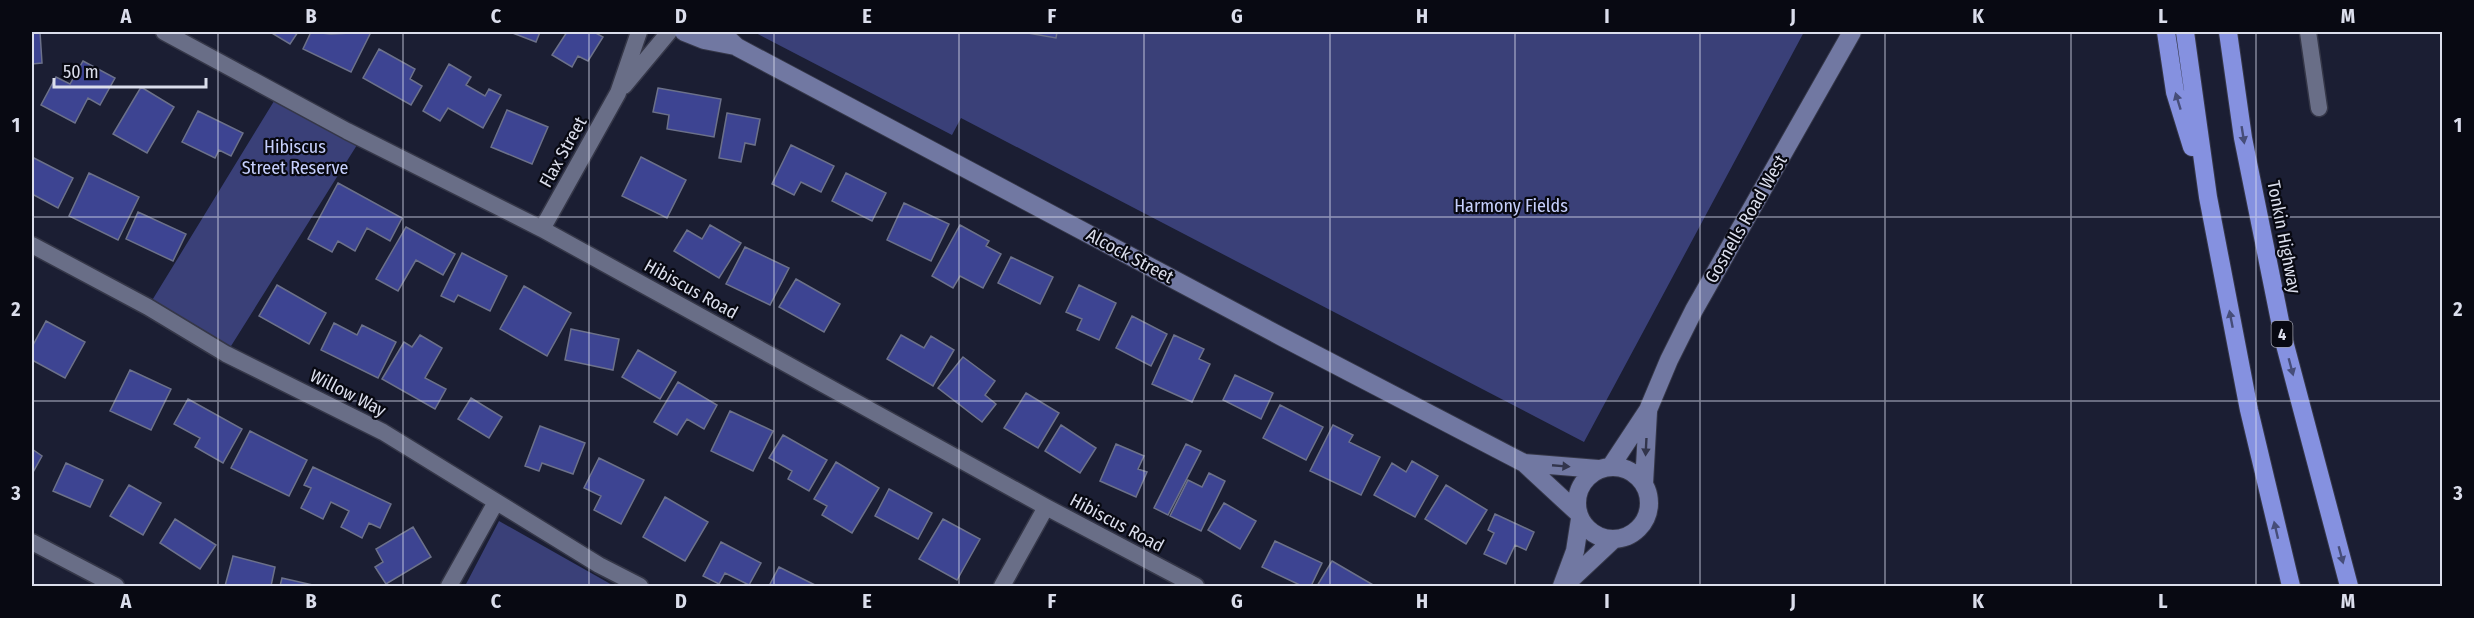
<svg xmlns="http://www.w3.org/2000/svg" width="2474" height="618" viewBox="0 0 2474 618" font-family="'Fira Sans Condensed',sans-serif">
  <rect width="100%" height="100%" fill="#1b1e33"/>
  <path fill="#3a4078" d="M754,32h1050l-220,410 -623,-324 -9,17z
    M279,93l83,44 -136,217 -78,-47z
    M499,521l115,65h1h-150z"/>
  <path fill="#3d4492" stroke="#6c718a" stroke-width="1.5" d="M32,32h8l2,31 -10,1z
    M270,32h28l-8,12z
    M311,32l20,2 40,-2 -20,40 -48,-23z
    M510,32h30l-4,10z
    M567,32h27l9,5 -15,24 -10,-5 -6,11 -20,-12z
    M1022,32h35l-1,6z
    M379,49l36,20 -5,10 12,7 -11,19 -48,-27z
    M83,61l32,17 -15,27 -12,-7 -13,25 -34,-18 15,-28 14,7z
    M449,64l22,13 -5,8 19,11 4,-7 12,6 -18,33 -35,-20 -8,13 -17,-10z
    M141,87l33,20 -27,46 -34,-19z
    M658,88l63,11 -7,38 -47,-8 2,-14 -16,-3z
    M507,110l41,17 -16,37 -41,-17z
    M198,111l45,22 -12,23 -12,-6 -4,8 -33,-16z
    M727,113l33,6 -5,26 -10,-2 -4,19 -22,-4z
    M791,145l43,21 -13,26 -20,-10 -7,13 -22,-11z
    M32,157l41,21 -15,30 -26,-14z
    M641,157l45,23 -19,38 -45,-22z
    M89,173l50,24 -21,43 -49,-24z
    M846,173l40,20 -14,28 -40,-20z
    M338,183l64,35 -12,23 -23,-13 -12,23 -17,-10 -6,11 -24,-13z
    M904,203l45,21 -18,37 -44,-21z
    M138,212l48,22 -13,27 -47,-22z
    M710,225l31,18 -22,35 -45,-27 13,-21 15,9z
    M960,225l29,16 -3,5 15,8 -18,34 -23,-12 -7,12 -21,-12z
    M406,227l49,27 -12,21 -27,-15 -18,31 -22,-12z
    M745,247l44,21 -19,37 -44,-21z
    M462,253l45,23 -17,35 -32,-16 -4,7 -13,-6z
    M1011,257l42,20 -13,27 -42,-21z
    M796,279l44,25 -16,28 -45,-25z
    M277,285l49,28 -17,31 -50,-28z
    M1079,285l37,18 -17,37 -22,-10 5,-11 -16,-7z
    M524,286l47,27 -24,43 -47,-27z
    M1132,316l35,18 -16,32 -35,-18z
    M46,321l39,21 -20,36 -33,-18v-13z
    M334,323l23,12 5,-10 34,17 -18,36 -57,-28z
    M571,329l48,10 -6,31 -48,-10z
    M420,335l22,13 -17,30 21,11 -11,20 -53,-30 22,-37 8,5z
    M901,335l23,13 7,-12 23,14 -21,36 -46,-27z
    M1174,335l30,14 -5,10 11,5 -18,38 -40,-18z
    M638,350l38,22 -16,27 -38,-22z
    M963,357l32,24 -10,14 11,9 -14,18 -44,-34z
    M130,370l41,19 -20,41 -41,-19z
    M1235,375l38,18 -12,26 -38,-19z
    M678,382l39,23 -13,24 -17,-10 -10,16 -23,-13z
    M1026,393l33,20 -21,35 -34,-20z
    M471,398l31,19 -13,21 -31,-19z
    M188,399l54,30 -19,34 -28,-16 5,-9 -26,-14z
    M1280,405l43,22 -17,33 -43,-22z
    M730,411l43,20 -20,40 -42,-20z
    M1061,425l35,23 -16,25 -35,-22z
    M1333,425l20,10 -4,7 31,15 -19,38 -51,-24z
    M540,426l45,17 -12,31 -31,-11 -3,8 -14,-5z
    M250,431l57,29 -18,36 -58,-28z
    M783,435l44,25 -18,31 -21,-12 4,-8 -23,-13z
    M1116,444l28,12 -6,13 9,3 -11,25 -36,-16z
    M1186,444l15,7 -33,64 -14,-7z
    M32,449l10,7 -10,18z
    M599,458l45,22 -23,44 -27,-14 7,-14 -17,-8z
    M1412,461l26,15 -23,41 -41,-22 18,-32 14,9z
    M836,462l43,26 -27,45 -30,-18 5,-9 -13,-7z
    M66,463l37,17 -13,27 -37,-16z
    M313,467l78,37 -11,24 -11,-5 -7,15 -21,-11 8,-16 -18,-9 -8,17 -22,-11 10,-20 -7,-3z
    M1209,473l16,8 -24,50 -31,-15 18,-36 14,7z
    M129,485l32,18 -18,32 -33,-19z
    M1446,485l41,25 -21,34 -41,-25z
    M889,489l43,24 -14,26 -43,-23z
    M665,497l43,25 -23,39 -42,-24z
    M1224,503l32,18 -16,28 -32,-19z
    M1495,514l39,18 -8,18 -11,-5 -9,19 -22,-10 10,-21 -6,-3z
    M175,519l41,26 -16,24 -40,-26z
    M943,519l37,20 -23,41 -38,-21z
    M413,527l18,30 -45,27 -11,-17 8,-5 -7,-13z
    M1275,541l47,22 -11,23h-9l-40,-19z
    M721,542l40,21 -12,22 -24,-12 -6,11 -16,-8z
    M233,556l42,11 -4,19h-46z
    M1332,561l43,25h-58z
    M779,567l38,19h-48z
    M282,578l35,8h-37z"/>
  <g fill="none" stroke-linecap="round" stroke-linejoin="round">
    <defs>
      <path id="street" d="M164,32l183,99 195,98 504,278 150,79
        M2308,32l11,76
        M624,86l45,-54
        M542,229l76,-136 21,-61
        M32,245l116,62 78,47 157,78 216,133 41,21
        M32,542l84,44
        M449,586l47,-84
        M1002,586l44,-79"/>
      <path id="secondary" d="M684,32l20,8 31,6
        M721,32l16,15 545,290 242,126 53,49
        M1524,463l74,6
        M1611,466l37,-56 21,-50 25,-50 158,-278
        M1577 503a36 36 0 1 1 72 0a36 36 0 1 1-72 0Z
        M1644,484l4,-72
        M1565,585l49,-46
        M1562,586l13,-35 5,-32"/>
      <path id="highway" d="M2166,32l9,60 17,55
        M2185,32l23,165 41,213 42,176
        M2228,32l15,106 41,203 65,245"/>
    </defs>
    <use href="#street" stroke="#353748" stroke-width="19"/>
    <use href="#secondary" stroke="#353748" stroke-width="20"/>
    <use href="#highway" stroke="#353748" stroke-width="20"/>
    <use href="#street" stroke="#696e87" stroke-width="16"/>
    <use href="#secondary" stroke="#7178a2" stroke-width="18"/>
    <use href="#highway" stroke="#8591e0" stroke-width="18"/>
  </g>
  <defs><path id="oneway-solid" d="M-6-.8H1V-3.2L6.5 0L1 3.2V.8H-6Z" transform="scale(1.5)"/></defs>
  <g fill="#464d79">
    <use href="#oneway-solid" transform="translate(2178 101) rotate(-107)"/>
    <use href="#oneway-solid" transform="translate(2243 135) rotate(81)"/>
    <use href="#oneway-solid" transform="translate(2231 319) rotate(-101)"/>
    <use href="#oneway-solid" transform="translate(2291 367) rotate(75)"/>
    <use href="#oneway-solid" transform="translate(2276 530) rotate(-103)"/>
    <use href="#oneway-solid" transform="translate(2341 555) rotate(75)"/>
  </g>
  <g fill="#32354c">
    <use href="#oneway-solid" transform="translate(1646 447) rotate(93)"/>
    <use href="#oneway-solid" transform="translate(1561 466) rotate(5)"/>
  </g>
  <path fill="none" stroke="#dbdeec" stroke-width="1.5" stroke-opacity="0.55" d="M218,32v554M403,32v554M589,32v554M774,32v554M959,32v554M1144,32v554M1330,32v554M1515,32v554M1700,32v554M1885,32v554M2071,32v554M2256,32v554M32,217h2410M32,401h2410"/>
  <g text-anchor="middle" stroke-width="4.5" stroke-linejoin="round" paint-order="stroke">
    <rect fill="#080912" stroke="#9c9eab" stroke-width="1.5" x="2271.5" y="321" width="21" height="26" rx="4.5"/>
    <g font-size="16" font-weight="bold" fill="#dbdeec">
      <text x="2282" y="340">4</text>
    </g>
    <g font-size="18" fill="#c7d0fd" stroke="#080912">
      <text x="295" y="153">Hibiscus<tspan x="295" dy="21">Street Reserve</tspan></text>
      <text x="1511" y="212">Harmony Fields</text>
    </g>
    <g font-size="18" fill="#dbdeec" stroke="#080912">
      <text transform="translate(563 152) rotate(-61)" y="6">Flax Street</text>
      <text transform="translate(1746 219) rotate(-60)" y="6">Gosnells Road West</text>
      <text transform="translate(2284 237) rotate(79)" y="6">Tonkin Highway</text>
      <text transform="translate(1130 256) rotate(28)" y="6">Alcock Street</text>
      <text transform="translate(691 289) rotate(29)" y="6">Hibiscus Road</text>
      <text transform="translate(348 393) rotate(27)" y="6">Willow Way</text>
      <text transform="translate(1117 523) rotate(28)" y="6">Hibiscus Road</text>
    </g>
  </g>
  <rect width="2474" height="618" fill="none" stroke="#080912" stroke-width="66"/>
  <path d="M54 78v9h152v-9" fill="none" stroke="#dbdeec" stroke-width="3"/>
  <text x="63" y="78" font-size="18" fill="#dbdeec" stroke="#080912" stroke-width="4.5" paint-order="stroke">50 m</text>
  <rect x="33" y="33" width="2408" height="552" fill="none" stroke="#dbdeec" stroke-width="2"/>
  <g font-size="20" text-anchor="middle" font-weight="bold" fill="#dbdeec">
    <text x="126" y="23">A</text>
    <text x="311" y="23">B</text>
    <text x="496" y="23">C</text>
    <text x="681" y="23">D</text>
    <text x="867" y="23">E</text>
    <text x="1052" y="23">F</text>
    <text x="1237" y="23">G</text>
    <text x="1422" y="23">H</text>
    <text x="1607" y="23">I</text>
    <text x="1793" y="23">J</text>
    <text x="1978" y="23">K</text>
    <text x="2163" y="23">L</text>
    <text x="2348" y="23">M</text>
    <text x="16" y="132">1</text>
    <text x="2458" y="132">1</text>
    <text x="16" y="316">2</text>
    <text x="2458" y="316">2</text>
    <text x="16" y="500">3</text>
    <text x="2458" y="500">3</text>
    <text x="126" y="608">A</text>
    <text x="311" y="608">B</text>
    <text x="496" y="608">C</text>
    <text x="681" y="608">D</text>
    <text x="867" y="608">E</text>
    <text x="1052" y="608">F</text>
    <text x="1237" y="608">G</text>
    <text x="1422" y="608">H</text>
    <text x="1607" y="608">I</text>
    <text x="1793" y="608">J</text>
    <text x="1978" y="608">K</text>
    <text x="2163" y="608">L</text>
    <text x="2348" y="608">M</text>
  </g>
</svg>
